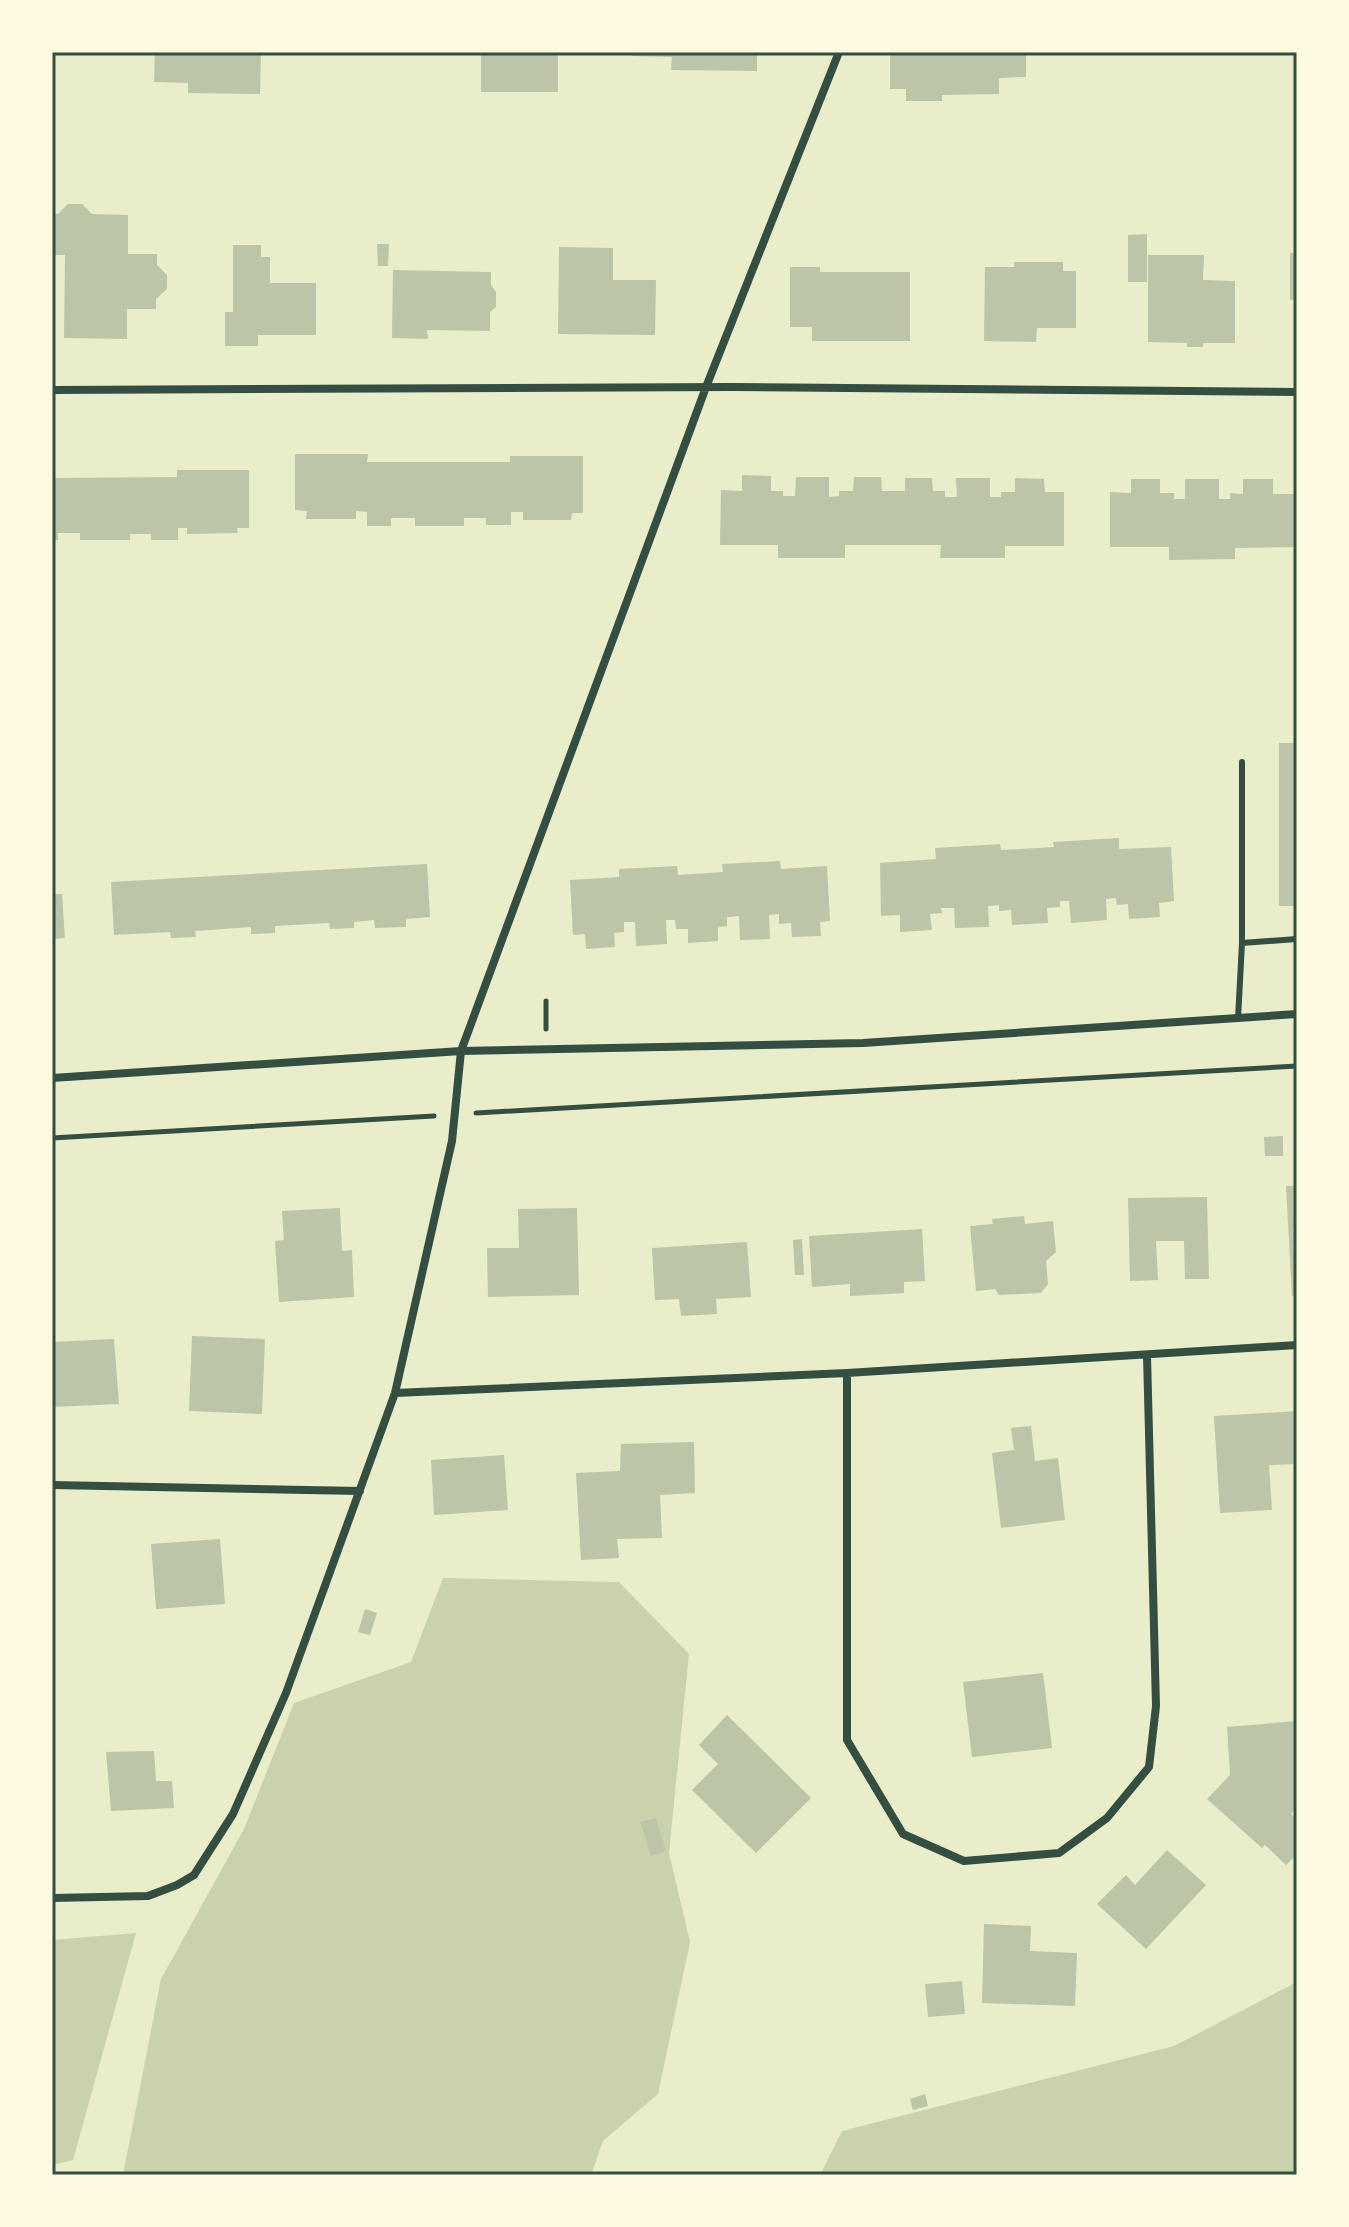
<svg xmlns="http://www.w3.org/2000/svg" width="1349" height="2227" viewBox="0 0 1349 2227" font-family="Jost,sans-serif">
  <rect width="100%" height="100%" fill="#e9edc9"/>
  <path fill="#cad2ad" d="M443,1578l176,4 70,72 -20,199 21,89 -32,152 -55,47 -12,34h-468l38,-196 83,-150 50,-126 117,-41z
    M136,1933l-63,227 -21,5v-225z
    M1297,1982v193h-477l22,-44 332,-85z"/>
  <path fill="#bcc5a7" d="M155,52h106l-1,42 -72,-1v-10l-34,-1z
    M481,52h77v40h-77z
    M632,52h125v19l-86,-1 1,-13 -40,-1z
    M890,52h136v25l-27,1v16l-57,1v6h-36v-12h-16z
    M68,204h14l10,10 36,1v39h29v11l10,10v14l-11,10v10h-29v30l-63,-1 1,-83h-13v-41h6z
    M1147,234v48h-19v-47z
    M377,244h12l-1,22h-10z
    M233,245h28v12h9v26h46v52h-58v11h-33v-34h8z
    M559,247l54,1v32h43l-1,55 -97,-1z
    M1290,253h7v46l-7,1z
    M1148,255h56l-1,25 32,1v62h-32v4h-16v-4l-39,-1z
    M1014,262h49v9h13v57h-39l-1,14 -52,-1 1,-74h29z
    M790,267h30v5h90v69h-98v-14h-22z
    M393,270l98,2v13l5,7v15l-6,5v19l-63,-1 1,9 -36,-1z
    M295,454h73l-1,8h143v-6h73v57h-11l-1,7h-48v-8h-12v13h-25v-7h-22v8h-49v-8h-24v8h-24v-14l-11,-1v8h-50l1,-8 -12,-1z
    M177,470h72v58h-12l1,5 -51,1v-6h-9v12h-27v-6h-21v6h-50v-7h-22v7h-6v-62l125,-1z
    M742,475l29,1v15h12v5h12l1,-19h33v20l10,-1v-5h14l1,-14h27l1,14h23v-13h27l1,13h12v6h12l-1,-19h34v19h11v-5h14v-14l29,1 1,13h19v54h-59v12h-65l1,-13h-96v13h-67v-13h-58l1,-55 21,1z
    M1131,479h29v14h14v6h11v-20h34v20h11v-6l13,1v-15h30v15h24v53l-62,1v11l-66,1v-13h-59v-55l21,1z
    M1279,743h18v163h-18z
    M1119,838v11l52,-2 3,54 -15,2 1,14 -31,2 -1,-15 -11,1 -1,-7 -10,1 1,21 -36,3 -2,-22h-9v6l-13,1 1,15 -36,2 -1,-15 -12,1v-6l-11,1 1,21 -34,1 -1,-20h-13l1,5 -12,1 2,16 -32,2v-17l-19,1 -1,-53 56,-4 -1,-11 65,-4 1,6 53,-3 -1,-5z
    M780,861l1,8 46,-3 3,55 -10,1 1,14 -29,1 -1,-14 -12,1v-10l-10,1 1,24 -30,1 -1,-24 -12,1v9l-9,1v14l-30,2v-14h-12l-1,-9h-9l1,24 -31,2 -1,-24h-11v10l-10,1 1,14 -29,2 -1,-15 -12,1 -3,-55 49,-3v-8l58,-3 1,9 45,-3 -1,-8z
    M427,864l3,53 -24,2v8l-31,1 -1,-8 -20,2v6l-24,1 -1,-6 -54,3v7l-24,1v-7l-56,4 1,6 -25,1 -1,-6 -56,3 -3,-53z
    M52,894h10l3,44 -13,1z
    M1283,1136v20h-18l-1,-19z
    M1286,1186h11v110h-5z
    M1207,1197l2,82h-24l-1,-38h-28l2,39 -28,1 -2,-83z
    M340,1208l2,43 10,-1 2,47 -75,5 -4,-61 9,-1 -2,-29z
    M577,1208l2,87 -91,2 -1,-49h32l-1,-39z
    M1024,1216l1,8 28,-3 3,31 -10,9 2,23 -7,9 -42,2 -4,-6 -19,2 -6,-65 23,-2 -1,-5z
    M922,1229l3,52 -21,1v11l-54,3v-12l-38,3 -3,-51z
    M802,1239l2,36h-9l-2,-35z
    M747,1242l4,55 -35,2 1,15 -36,2 -2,-17 -24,1 -3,-52z
    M192,1336l73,3 -3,75 -73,-3z
    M114,1339l5,65 -67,3v-65z
    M1297,1411v53l-28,1 3,45 -52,3 -6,-97z
    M1031,1426l4,35 23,-3 7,62 -64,8 -9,-75 22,-3 -3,-22z
    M694,1442l1,51 -35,2 2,43 -45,1 2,19 -38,2 -5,-87 44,-2 1,-27z
    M504,1455l4,55 -74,5 -3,-55z
    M220,1539l5,65 -69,5 -5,-65z
    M365,1609l12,4 -7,22 -12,-3z
    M1043,1673l9,75 -80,9 -9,-75z
    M727,1715l84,83 -55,55 -64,-63 26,-26 -19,-19z
    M1297,1721v86l-6,7 6,6v35l-11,10 -21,-20 -3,3 -55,-49 23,-24 -3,-48z
    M154,1751l2,30h16l2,27 -63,3 -5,-59z
    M656,1818l10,33 -15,5 -11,-34z
    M1167,1850l39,35 -60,64 -49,-45 29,-29 9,10z
    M984,1924l47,2 -1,25 47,2 -2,53 -93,-3z
    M962,1981l3,33 -37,3 -3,-33z
    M925,2094l3,12 -15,4 -3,-11z"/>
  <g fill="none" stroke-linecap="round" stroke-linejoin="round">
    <path stroke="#344e41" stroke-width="5" d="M546,1001v28
      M476,1113l821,-47
      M52,1138l382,-22"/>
    <path stroke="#344e41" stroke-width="6" d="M1242,943l55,-4
      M1238,1019l4,-76v-181"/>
    <path stroke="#344e41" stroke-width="8" d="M52,390l679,-3 566,5
      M52,1078l409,-27 402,-8 434,-29
      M847,1373v367l56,94 61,27 95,-8 48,-35 42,-51 7,-61 -9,-351
      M395,1393l452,-20 450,-28
      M52,1485l308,6
      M52,1898l96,-2 29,-11 17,-10 39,-61 53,-121 109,-300 57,-252 9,-90 245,-664 133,-335"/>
  </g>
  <rect width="1349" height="2227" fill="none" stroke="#fefae0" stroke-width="108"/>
  <rect x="54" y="54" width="1241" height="2119" fill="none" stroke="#344e41" stroke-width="3"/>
</svg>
